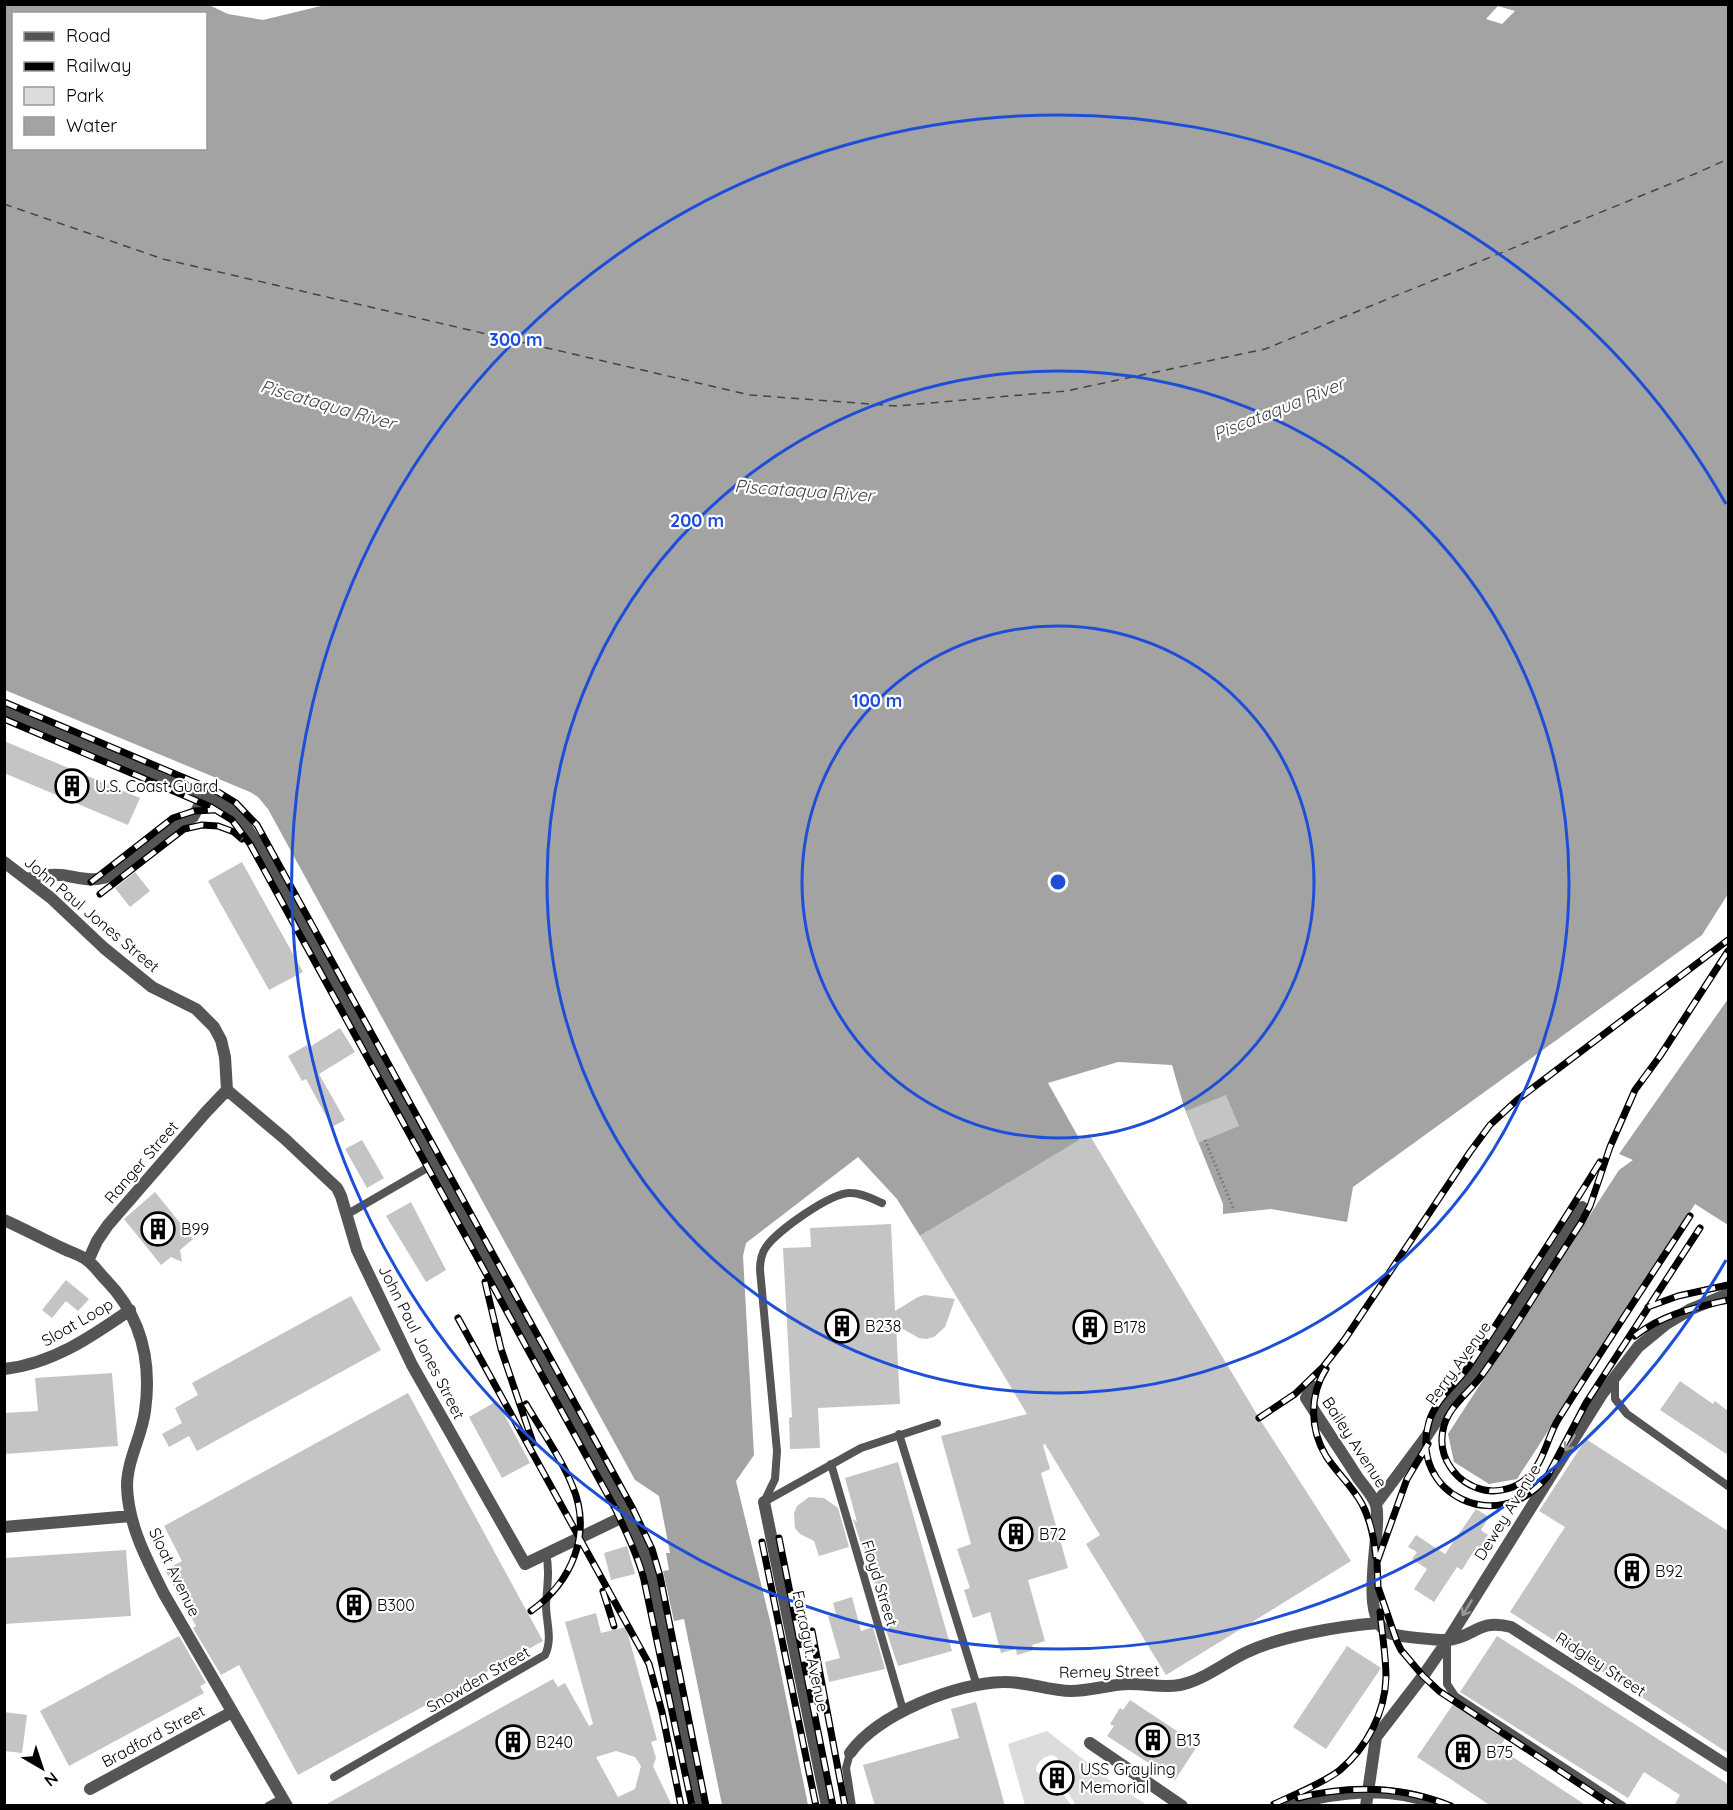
<svg xmlns="http://www.w3.org/2000/svg" width="1733" height="1810" viewBox="0 0 1733 1810" font-family="Quicksand,sans-serif">
  <rect width="100%" height="100%" fill="#fff"/>
  <path fill="#dcdcdc" d="M1047,1731l65,51 35,23h-71l-9,-14 5,-4 -8,-12 1,-3 -1,-3 -2,2 -6,-9 2,-4 -6,-3c-9,2 -16,7 -16,16l4,3 3,-1 5,7 -2,2 2,2h2l9,12 4,-2 8,11h-46l-17,-61z"/>
  <path fill="#a3a3a3" fill-rule="evenodd" d="M329,4l1399,1v889l-26,41 -349,252 -6,35 -76,-13 -48,5v-10l-39,-97 -12,-42 -54,-3 -70,21 32,57 -160,96 -23,-37 -39,-42 -112,86 -3,13 11,199 -18,26 36,148 36,176h-86l-38,-186 -10,2 -11,-50 6,-1 -3,-17h4l-11,-57 -24,-16 -367,-671 -10,-12 -8,-5 -245,-102 -1,-685h205l19,9 35,6zM14,14h192v134h-192z
    M1728,999v226l-33,-21 -178,275 -28,5 -35,-22 -6,-28 171,-264 14,-10 -14,-6z"/>
  <path fill="#fff" d="M1498,6l17,5 -13,13 -16,-5z"/>
  <g fill="none" stroke-linecap="round" stroke-linejoin="round">
    <path stroke="#444" stroke-width="1.5" stroke-dasharray="8 6" stroke-linecap="butt" d="M4,204l159,55 587,136 147,11 169,-15 199,-42 432,-176 31,-14"/>
  </g>
  <path fill="#c4c4c4" fill-rule="evenodd" d="M4,741l136,57 -12,27 -124,-52z
    M242,862l61,110 -34,18 -61,-109z
    M135,872l15,19 -20,16 -15,-19z
    M340,1028l15,24 -36,22 26,46 -13,7 -26,-48 -4,2 -14,-25 19,-11 1,3z
    M1226,1095l13,31 -41,17 -12,-32z
    M1089,1134l170,284 92,143 -185,114 -80,-131 14,-9 -55,-91 -2,1 7,24 -9,4 27,95 -40,12 17,61 -13,4 2,5 -17,5 -1,-6 -15,4 -11,-41 -17,6 -9,-28 6,-2 -13,-39 14,-5 -30,-108 86,-22 -107,-178z
    M362,1140l22,38 -17,10 -22,-39z
    M155,1192l38,47 -13,11 2,12 -11,-5 -10,8 -37,-46z
    M411,1202l35,68 -20,12 -40,-66z
    M891,1224l4,87 23,-14 7,-2 30,4 -10,28 -11,10 -8,2 -7,-1 -23,-13 4,79 -82,4 2,40 -30,1 -1,-31 3,-1 -9,-169 28,-1 -1,-19z
    M66,1280l23,19 -11,12 -12,-10 -14,17 -10,-8z
    M351,1296l30,54 -184,101 -8,-15 -20,11 -7,-13 20,-11 -7,-15 23,-13 -6,-12z
    M112,1373l6,73 -114,8v-41l34,-2 -3,-33z
    M1680,1381l33,23 2,-3 13,10v44l-68,-45z
    M408,1393l135,248 -245,134 -59,-110 -18,10 -28,-47 3,-2 -31,-56 17,-9 -18,-35z
    M497,1401l33,62 -28,15 -33,-61z
    M1586,1439l142,92v222l-218,-141 55,-85 -26,-16z
    M898,1462l54,189 -54,15 -14,-42h2l-23,-81 -2,1 -8,-25 4,3 -12,-44z
    M809,1497l15,1 14,10 11,39 -30,9 -5,-15 -14,-7 -5,-6 -1,-15 3,-7z
    M1476,1509l13,8 -8,13 7,5 -8,13 -3,-2 -15,24 -5,-3 -23,35 -20,-13 13,-20 -15,-10 5,-7 -9,-5 8,-12 29,19z
    M627,1546l8,28 -24,6 -7,-27z
    M126,1550l5,66 -127,8v-66z
    M852,1597l9,34 12,-4 12,42 -56,13 -4,-20 15,-4 -12,-42 8,-2 -3,-11z
    M596,1613l5,20 25,-6 31,113 -6,2 5,16 -3,8 19,40h-349l230,-127 5,8 7,-4 24,43 4,-2 -28,-102zM616,1751l19,6 6,9 -6,23 -17,8 -22,-40z
    M179,1636l27,47 -6,3 4,7 -135,73 -29,-55z
    M1497,1636l231,148v22h-54l6,-11 -36,-23 -16,26 -168,-106z
    M1347,1646l34,22 -55,81 -33,-22z
    M1130,1700l68,45 -23,35 -68,-44 7,-10 -4,-2 10,-16 3,2z
    M976,1702l29,104h-130l-12,-41 96,-27 -8,-29z
    M1454,1703l52,34 -7,11 88,58h-96l-74,-49z
    M4,1712l23,3 -5,38 -18,-2z"/>
  <g fill="none" stroke-linecap="round" stroke-linejoin="round">
    <path stroke="#777" stroke-width="3" stroke-dasharray="1.5 3" stroke-linecap="butt" d="M1205,1140l29,70"/>
    <path stroke="#555" stroke-width="8" d="M346,1215l88,-51
      M1615,1379v20l12,15 101,72
      M899,1434l78,252
      M831,1464l72,246
      M764,1502l11,-23 2,-28 -17,-181c0,-8 1,-16 6,-23 11,-16 65,-55 85,-54 11,0 22,6 31,10
      M764,1502l97,-54 76,-25
      M1447,1643v41l8,12 168,110
      M850,1753l-4,15 6,38
      M334,1777l211,-122c8,-16 1,-33 1,-50 1,-19 4,-34 0,-52
      M268,1806l15,-8"/>
    <path stroke="#555" stroke-width="12" d="M4,711l208,88 27,17 26,40 362,659
      M4,862l47,36 53,50 48,39 44,22 18,18 7,13 4,17 2,33 58,49 52,49 4,8 16,54 55,115 113,199 102,-49 15,32 9,24 47,235
      M27,879c11,-3 22,-5 34,-4 17,2 31,8 48,1l66,-50 18,-9 12,-22
      M4,1220c20,9 39,19 58,28 8,4 18,7 25,12 7,5 13,14 19,20 35,36 46,81 39,131 -3,25 -18,49 -18,75 1,39 20,74 37,108l123,212
      M88,1261l9,-20 11,-16 98,-113 21,-22
      M4,1369c48,-5 87,-32 126,-59
      M1312,1386l-6,12c17,27 35,53 52,80 5,7 15,18 18,27 7,28 -21,117 16,129 10,3 44,6 55,6 27,-2 31,-22 64,-13l217,139
      M764,1502l63,304
      M1376,1504l50,-67 17,-26 33,-40 106,-164
      M4,1527l127,-11
      M1090,1743l92,63
      M850,1753c28,-39 106,-70 153,-71 23,-1 45,9 68,9 20,0 39,-7 59,-7 16,0 34,4 50,1 24,-5 44,-22 65,-32 35,-17 95,-27 134,-30
      M90,1789l142,-77
      M1283,1806c53,-14 107,-22 158,0
      M1366,1806l10,-69 47,-61 25,-36 154,-246 36,-47 28,-23 25,-15 37,-15"/>
    <defs>
      <path id="rail" d="M4,702l214,90 18,11 21,22 376,684 19,40 8,27 46,230
        M4,719l207,88 21,13 18,24 366,666c10,23 22,45 28,70l48,226
        M91,882l82,-64 21,-7 20,-1
        M100,894l84,-65 18,-4 16,1 16,6 8,7
        M1600,1162c-42,68 -85,134 -129,201 -13,20 -35,35 -42,59 -21,71 68,116 118,55l39,-74 114,-175
        M1690,1216c-44,67 -88,134 -131,202 -12,19 -15,45 -32,60 -11,10 -28,15 -43,12 -27,-6 -47,-32 -41,-60 4,-23 26,-37 39,-55 35,-49 66,-102 99,-152l9,-17 20,-59 25,-57 25,-34 68,-105
        M485,1282l16,67 32,94
        M1648,1307l30,-11 50,-11
        M458,1318l191,346 13,48 19,94
        M1635,1336c28,-22 59,-28 93,-36
        M1326,1369c-17,26 -16,61 0,87 11,17 26,30 36,48 9,17 12,34 14,53
        M526,1404c15,26 35,53 46,81 21,48 0,97 -41,126
        M1259,1418l36,-24 28,-27 22,-28 125,-187 20,-27 27,-25 211,-160
        M1428,1444l-21,35 -30,83 1,25 19,55 4,8 22,26 16,15 174,115
        M779,1538l54,268
        M762,1542l54,264
        M603,1591l11,35
        M812,1631l33,175
        M1298,1798c51,-13 103,-12 153,8
        M1274,1804c18,-8 51,-22 66,-34 27,-23 45,-57 46,-93 0,-22 -4,-43 -6,-65"/>
    </defs>
    <use href="#rail" stroke="#000" stroke-width="7"/>
    <use href="#rail" stroke="#fff" stroke-width="4.5" stroke-dasharray="14" stroke-linecap="butt"/>
  </g>
  <defs><path id="oneway-shaft" d="M-6 0H5M1.5-3L5.5 0L1.5 3" fill="none" stroke-width="1.6" stroke-linecap="round" stroke-linejoin="round" transform="scale(1.5)"/></defs>
  <g stroke="#999">
    <use href="#oneway-shaft" transform="translate(1570 1443) rotate(122)"/>
    <use href="#oneway-shaft" transform="translate(1467 1608) rotate(121)"/>
  </g>
  <g fill="none" stroke="#1d4ed8" stroke-width="3">
    <circle cx="1058" cy="882" r="256"/>
    <circle cx="1058" cy="882" r="511"/>
    <path d="M1726 1260A767 767 0 1 1 1726 504"/>
  </g>
  <defs>
    <symbol id="building-ring" viewBox="-11 -11 22 22"><circle r="9.5" fill="#fff" stroke="#000" stroke-width="1.5"/><path d="M-4-6H4V6H1V3H-1V6H-4ZM-2.5-4.3h1.7v1.8h-1.7ZM.8-4.3h1.7v1.8H.8ZM-2.5-1h1.7V.8h-1.7ZM.8-1h1.7V.8H.8Z" fill="#000"/></symbol>
  </defs>
  <g fill-rule="evenodd">
    <use href="#building-ring" x="53" y="767" width="38" height="38"/>
    <use href="#building-ring" x="139" y="1210" width="38" height="38"/>
    <use href="#building-ring" x="823" y="1307" width="38" height="38"/>
    <use href="#building-ring" x="1071" y="1308" width="38" height="38"/>
    <use href="#building-ring" x="997" y="1515" width="38" height="38"/>
    <use href="#building-ring" x="1613" y="1552" width="38" height="38"/>
    <use href="#building-ring" x="335" y="1586" width="38" height="38"/>
    <use href="#building-ring" x="1134" y="1721" width="38" height="38"/>
    <use href="#building-ring" x="494" y="1723" width="38" height="38"/>
    <use href="#building-ring" x="1444" y="1733" width="38" height="38"/>
    <use href="#building-ring" x="1038" y="1759" width="38" height="38"/>
  </g>
  <g text-anchor="middle" stroke-width="4.5" stroke-linejoin="round" paint-order="stroke">
    <g font-size="16" fill="#000" stroke="#fff" text-anchor="start">
      <text x="95" y="792">U.S. Coast Guard</text>
      <text x="181" y="1235">B99</text>
      <text x="865" y="1332">B238</text>
      <text x="1113" y="1333">B178</text>
      <text x="1039" y="1540">B72</text>
      <text x="1655" y="1577">B92</text>
      <text x="377" y="1611">B300</text>
      <text x="1176" y="1746">B13</text>
      <text x="536" y="1748">B240</text>
      <text x="1486" y="1758">B75</text>
      <text x="1080" y="1775">USS Grayling<tspan x="1080" dy="18">Memorial</tspan></text>
    </g>
    <g font-size="16" fill="#000" stroke="#fff">
      <text transform="translate(92 914) rotate(40)" y="6">John Paul Jones Street</text>
      <text transform="translate(141 1162) rotate(-49)" y="6">Ranger Street</text>
      <text transform="translate(77 1322) rotate(-30)" y="6">Sloat Loop</text>
      <text transform="translate(422 1342) rotate(63)" y="6">John Paul Jones Street</text>
      <text transform="translate(1458 1363) rotate(-54)" y="6">Perry Avenue</text>
      <text transform="translate(1355 1442) rotate(57)" y="6">Bailey Avenue</text>
      <text transform="translate(1507 1512) rotate(-58)" y="6">Dewey Avenue</text>
      <text transform="translate(175 1572) rotate(64)" y="6">Sloat Avenue</text>
      <text transform="translate(880 1583) rotate(73)" y="6">Floyd Street</text>
      <text transform="translate(811 1651) rotate(78)" y="6">Farragut Avenue</text>
      <text transform="translate(1601 1664) rotate(33)" y="6">Ridgley Street</text>
      <text transform="translate(1109 1671) rotate(-1)" y="6">Remey Street</text>
      <text transform="translate(478 1679) rotate(-30)" y="6">Snowden Street</text>
      <text transform="translate(153 1736) rotate(-28)" y="6">Bradford Street</text>
    </g>
    <g font-size="18" font-style="italic" fill="#444" stroke="#fff">
      <text transform="translate(328 405) rotate(16)" y="6">Piscataqua River</text>
      <text transform="translate(1279 409) rotate(-22)" y="6">Piscataqua River</text>
      <text transform="translate(804 491) rotate(4)" y="6">Piscataqua River</text>
    </g>
  </g>
  <circle cx="1058" cy="882" r="9" fill="#1d4ed8" stroke="#fff" stroke-width="3"/>
  <g font-size="18" text-anchor="middle" font-weight="bold" fill="#1d4ed8" stroke="#fff" stroke-width="4.5" stroke-linejoin="round" paint-order="stroke">
    <text x="516" y="346">300 m</text>
    <text x="697" y="527">200 m</text>
    <text x="877" y="707">100 m</text>
  </g>
  <rect width="1733" height="1810" fill="none" stroke="#000000" stroke-width="12"/>
  <rect x="12" y="12" width="195" height="138" fill="#ffffff" stroke="#999999" stroke-width="1.5"/>
  <rect x="24" y="32" width="30" height="9" fill="#555555" stroke="#999999" stroke-width="1.5"/>
  <text x="66" y="42" font-size="18" fill="#000000">Road</text>
  <rect x="24" y="62" width="30" height="9" fill="#000000" stroke="#999999" stroke-width="1.5"/>
  <text x="66" y="72" font-size="18" fill="#000000">Railway</text>
  <rect x="24" y="87" width="30" height="18" fill="#dcdcdc" stroke="#999999" stroke-width="1.5"/>
  <text x="66" y="102" font-size="18" fill="#000000">Park</text>
  <rect x="24" y="117" width="30" height="18" fill="#a3a3a3" stroke="#999999" stroke-width="1.5"/>
  <text x="66" y="132" font-size="18" fill="#000000">Water</text>
  <g transform="translate(42 1768) rotate(141)" stroke="#ffffff" stroke-width="4.5" paint-order="stroke">
  <path d="M0-4.5L10 22L0 15L-10 22Z" fill="#000000"/>
  <text y="-9" font-size="16" font-weight="bold" text-anchor="middle" fill="#000000">N</text>
  </g>
</svg>
